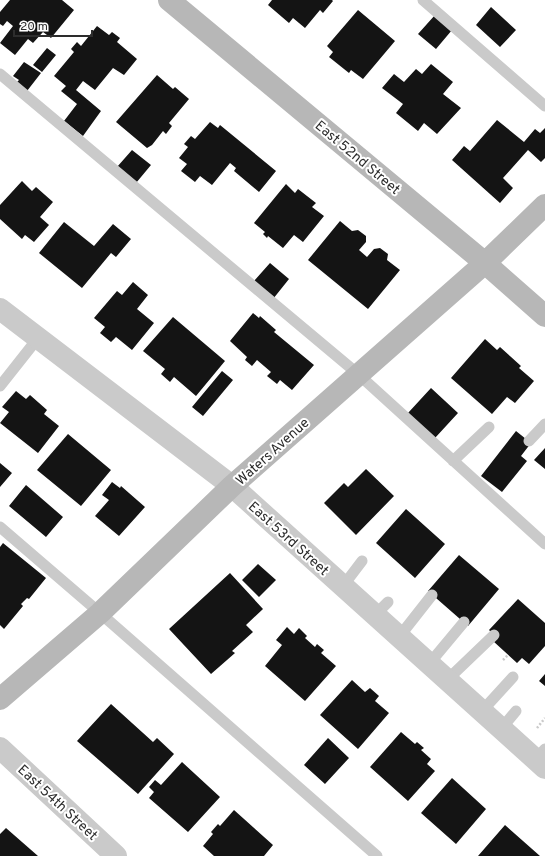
<svg xmlns="http://www.w3.org/2000/svg" width="545" height="856" viewBox="0 0 545 856" font-family="Overpass,sans-serif">
  <rect width="100%" height="100%" fill="#fff"/>
  <path fill="#141414" d="M10,0h52l12,10 -23,28 -8,-6 -10,11 -5,-4 -13,16 -15,-12 13,-17 -6,-5 -4,5 -3,-2v-12z
    M272,0h60l1,1 -10,12 -3,-3 -15,18 -12,-10 -4,5 -21,-18z
    M491,7l25,23 -16,17 -24,-22z
    M358,10l37,31 -32,38 -12,-9 -2,3 -20,-16 4,-5 -6,-6z
    M435,15l17,15 -16,19 -18,-15z
    M97,26l12,9 3,-3 8,6 -3,4 20,17 -13,16 -11,-7 -18,22 -12,-9 -7,9 25,21 -18,25 -19,-15 13,-17 -16,-13 5,-5 -12,-10 20,-24 -3,-3 6,-7 4,4z
    M47,48l9,7 -14,17 -9,-7z
    M24,62l17,11 -14,18 -10,-9 2,-2 -6,-4z
    M431,64l22,18 -10,12 18,14 -24,26 -13,-11 -6,8 -22,-18 7,-9 -21,-16 12,-14 10,8 12,-13 6,5z
    M157,75l16,14 2,-2 14,12 -20,24 3,3 -6,8 -3,-3 -11,14 -5,3 -31,-26z
    M497,120l27,22 11,-13 5,4 5,-5v30l-4,4 -13,-12 -25,28 10,10 -13,15 -48,-43 12,-14 6,5z
    M210,122l8,6 2,-3 56,46 -17,21 -25,-21 2,-3 -6,-5 -18,22 -12,-9 -5,6 -14,-11 6,-7 -8,-6 9,-11 -4,-3 7,-8 4,3z
    M132,150l19,15 -15,18 -19,-16z
    M22,181l10,10 4,-4 17,15 -13,15 9,8 -15,17 -9,-7 -3,4 -22,-20v-14z
    M286,184l9,9 3,-4 18,14 -4,4 12,9 -21,26 -9,-7 -11,13 -15,-12 -1,2 -4,-4 2,-2 -11,-9z
    M340,221l12,10 6,-1 8,6v6l-7,8 8,7 7,-8 6,-1 8,6 -1,6 13,10 -32,39 -60,-49z
    M64,222l30,24 19,-22 18,15 -15,18 -5,-4 -29,35 -43,-35z
    M270,263l19,16 -16,20 -20,-17z
    M133,282l15,13 -11,14 17,14 -22,27 -16,-13 -5,5 -11,-9 5,-6 -11,-9 23,-27 5,4z
    M253,313l6,5 1,-2 16,14 -2,2 40,33 -22,25 -12,-10 -3,4 -10,-8 4,-4 -14,-12 -5,6 -7,-6 2,-3 -17,-16z
    M173,317l52,44 -29,35 -22,-19 -4,5 -9,-8 4,-5 -22,-18z
    M485,339l12,11 3,-3 21,19 -2,2 15,13 -19,22 -8,-6 -15,17 -41,-36z
    M222,371l11,9 -30,36 -11,-9z
    M431,388l27,25 -23,25 -27,-25z
    M16,391l10,8 4,-4 17,15 -3,4 15,12 -21,27 -38,-30 9,-11 -7,-5z
    M516,431l15,12 -10,13 6,5 -25,31 -21,-16z
    M68,434l43,36 -30,36 -44,-36z
    M545,448v21l-11,-9z
    M0,463l12,10 -12,14z
    M366,469l28,27 -38,39 -32,-32 20,-20 4,4z
    M112,482l8,6 1,-2 24,21 -26,29 -24,-20 14,-16 -7,-5z
    M26,485l37,32 -17,20 -37,-31z
    M406,509l39,35 -30,34 -39,-35z
    M3,543l43,35 -17,21 -2,-1 -6,6 2,2 -19,23 -4,-4v-78z
    M459,555l40,34 -31,37 -40,-35z
    M258,564l18,16 -17,17 -17,-17z
    M230,573l33,36 -17,16 7,7 -21,19 3,2 -24,21 -42,-45z
    M518,599l27,24v23l-16,18 -7,-6 -5,5 -24,-22 3,-4 -7,-7z
    M287,627l7,7 5,-6 8,8 -2,2 10,9 2,-3 7,6 -3,3 15,13 -31,35 -40,-35 17,-21 -6,-5z
    M545,674v12l-6,-5z
    M352,680l13,12 5,-4 9,8 -4,5 14,12 -31,36 -38,-34z
    M111,704l42,38 4,-4 17,16 -36,40 -61,-53z
    M401,732l14,12 2,-2 7,6 -3,2 10,9 -4,5 8,7 -27,30 -38,-34z
    M328,738l21,20 -24,26 -21,-19z
    M182,762l38,35 -32,35 -39,-34 5,-6 -5,-5 6,-7 6,5z
    M452,778l34,31 -30,35 -35,-31z
    M234,810l39,35 -9,11h-50l-11,-10 10,-12 -2,-2 7,-8 2,2z
    M505,825l35,31h-62z
    M6,828l32,28h-38v-22z"/>
  <g fill="none" stroke-linecap="round" stroke-linejoin="round">
    <path stroke="#cacaca" stroke-width="2.5" stroke-dasharray="2 2" stroke-linecap="butt" d="M503,660l5,-5
      M537,728l8,-10"/>
    <path stroke="#cacaca" stroke-width="11" d="M423,0l122,106
      M0,74l358,300 187,170
      M0,386l38,-48
      M529,441l16,-17
      M453,461l36,-34
      M0,527l100,86 277,243
      M343,586l19,-25
      M375,615l13,-13
      M399,637l33,-42
      M429,664l35,-42
      M447,680l47,-45
      M482,711l31,-34
      M501,729l15,-18
      M535,760l10,-11"/>
    <path stroke="#cacaca" stroke-width="22" d="M0,309l232,177 313,282
      M0,748l116,108"/>
    <path stroke="#b7b7b7" stroke-width="22" d="M169,0l316,263 60,53
      M0,699l100,-86 132,-127 253,-223 60,-58"/>
  </g>
  <g text-anchor="middle" stroke-width="4" stroke-linejoin="round" paint-order="stroke">
    <g font-size="14" fill="#2d2d2d" stroke="#fff">
      <text transform="translate(358 157) rotate(40)" y="5">East 52nd Street</text>
      <text transform="translate(272 451) rotate(-42)" y="5">Waters Avenue</text>
      <text transform="translate(289 538) rotate(42)" y="5">East 53rd Street</text>
      <text transform="translate(58 802) rotate(43)" y="5">East 54th Street</text>
    </g>
  </g>
  <path d="M14 30v6h78v-6" fill="none" stroke="#2d2d2d" stroke-width="2"/>
  <text x="20" y="30" font-size="12" fill="#2d2d2d" stroke="#ffffff" stroke-width="3" paint-order="stroke">20 m</text>
</svg>
